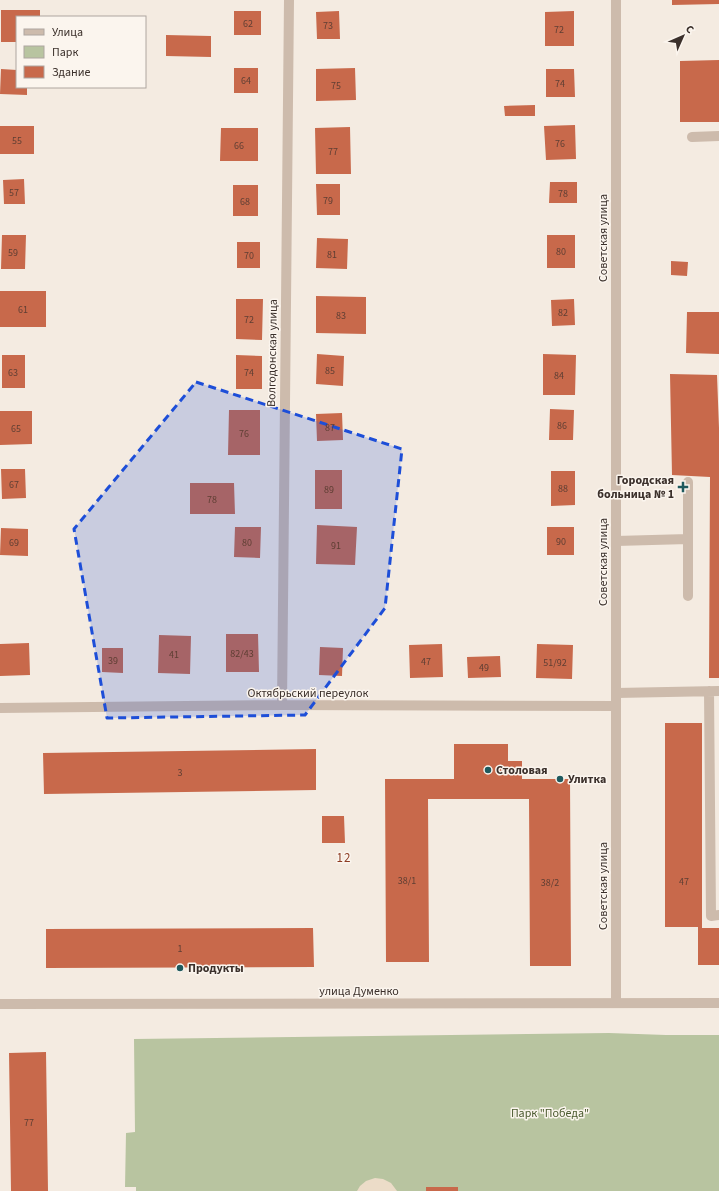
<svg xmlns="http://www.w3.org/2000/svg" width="719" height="1191" viewBox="0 0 719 1191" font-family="'Source Sans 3',sans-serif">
  <rect width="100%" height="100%" fill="#f4ebe1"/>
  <path fill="#b8c4a0" d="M609,1033l57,2h53v156h-583v-4h-11l1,-54 9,-1 -1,-93z"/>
  <path fill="#ecdcc8" d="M375,1178l8,1 8,4 6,8h-40l3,-5 6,-5z"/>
  <path fill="#c8694b" d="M672,0h47v4l-47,1z
    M1,10h39v7h-23v25h-16z
    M234,11h27v24h-27z
    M339,11l1,28h-23l-1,-27z
    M574,11v35h-29v-34z
    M166,35l45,1v21l-45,-1z
    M719,60v62h-39v-61z
    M234,68h24v25h-24z
    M355,68l1,32 -40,1v-32z
    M1,69l16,1v17h10v8l-27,-1z
    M546,69h28l1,28h-29z
    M535,105v11h-30l-1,-10z
    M575,125l1,34 -30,1 -2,-34z
    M0,126h34v28h-34z
    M350,127l1,47h-35l-1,-46z
    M221,128h37v33h-38z
    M24,179l1,25h-21l-1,-24z
    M550,182h27v21h-28z
    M316,184h24v31h-23z
    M233,185h25v31h-25z
    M2,235h24l-1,34h-24z
    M547,235h28v33h-28z
    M317,238l31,1 -1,30 -31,-1z
    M237,242h23v26h-23z
    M671,261l17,1 -1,14 -16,-1z
    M0,291h46v36h-46z
    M316,296l50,1v37l-50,-1z
    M236,299h27l-1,41 -26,-1z
    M574,299l1,26 -23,1 -1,-26z
    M687,312h32v42l-33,-1z
    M317,354l27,2 -1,30 -27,-2z
    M543,354l33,1 -1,40h-32z
    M2,355h23v33h-23z
    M236,355l26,1v33h-26z
    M670,374l47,1 2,53v250h-10l1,-201 -38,-2z
    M550,409l24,1 -1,30h-24z
    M229,410h31v45h-32z
    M0,411h32v33l-32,1z
    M342,413l1,27 -26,1 -1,-27z
    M1,469h24l1,29 -24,1z
    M315,470h27v39h-27z
    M551,471h24v34l-24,1z
    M190,483h44l1,31h-45z
    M317,525l40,2 -2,38 -39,-1z
    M235,527h26l-1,31 -26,-1z
    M547,527h27v28h-27z
    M1,528l27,1v27l-28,-1z
    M226,634h32l1,38h-33z
    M159,635l32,1 -1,38 -32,-1z
    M29,643l1,32 -30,1v-32z
    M442,644l1,33 -33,1 -1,-33z
    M537,644l36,1 -1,34 -36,-1z
    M320,647l23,1 -1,28 -23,-1z
    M102,648h21v25l-21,-1z
    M500,656l1,21 -33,1 -1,-21z
    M665,723h37v205h17v37h-21v-38h-33z
    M454,744h54v17h14v18h48l1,187h-41l-1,-167h-101l1,163h-43l-1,-183h69z
    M316,749v41l-272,4 -1,-41z
    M322,816h22l1,27h-23z
    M313,928l1,39 -268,1v-39z
    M46,1052l2,139h-37l-2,-138z
    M426,1187h32v4h-32z"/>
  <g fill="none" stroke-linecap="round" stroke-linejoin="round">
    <path stroke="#cdbbac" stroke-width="10" d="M692,137l27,-1
      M616,541l72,-2
      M688,596v-114
      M709,691l2,225 8,-1
      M616,693l103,-2"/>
    <path stroke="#cdbbac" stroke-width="10" d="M282,705l7,-705
      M0,708l282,-3 334,1
      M616,1003v-1003
      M0,1004l719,-1"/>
  </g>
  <path fill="#1d4ed8" fill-opacity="0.2" stroke="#1d4ed8" stroke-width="3" stroke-dasharray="8 5" stroke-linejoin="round" d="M196,382l206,67 -17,159 -80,107 -198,3 -33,-189z"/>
  <g fill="#1f5a5e" stroke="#fbf5ee" stroke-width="1.5">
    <path d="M681 481h4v4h4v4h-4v4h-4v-4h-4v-4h4z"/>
    <circle cx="488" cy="770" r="4"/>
    <circle cx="560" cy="779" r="4"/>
    <circle cx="180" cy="968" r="4"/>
  </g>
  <g text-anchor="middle" stroke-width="3" stroke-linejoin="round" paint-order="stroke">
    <g font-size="10" fill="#5e3e33">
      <text x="248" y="27">62</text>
      <text x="328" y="29">73</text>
      <text x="559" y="33">72</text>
      <text x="246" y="84">64</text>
      <text x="560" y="87">74</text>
      <text x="336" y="89">75</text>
      <text x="17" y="144">55</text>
      <text x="560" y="147">76</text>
      <text x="239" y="149">66</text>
      <text x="333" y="155">77</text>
      <text x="14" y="196">57</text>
      <text x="563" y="197">78</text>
      <text x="328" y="204">79</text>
      <text x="245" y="205">68</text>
      <text x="561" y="255">80</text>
      <text x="13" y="256">59</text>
      <text x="332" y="258">81</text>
      <text x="249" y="259">70</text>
      <text x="23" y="313">61</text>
      <text x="563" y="316">82</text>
      <text x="341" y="319">83</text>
      <text x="249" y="323">72</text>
      <text x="330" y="374">85</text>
      <text x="13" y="376">63</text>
      <text x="249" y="376">74</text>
      <text x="559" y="379">84</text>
      <text x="562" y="429">86</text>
      <text x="330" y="431">87</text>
      <text x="16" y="432">65</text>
      <text x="244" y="437">76</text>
      <text x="14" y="488">67</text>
      <text x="563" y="492">88</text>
      <text x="329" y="493">89</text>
      <text x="212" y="503">78</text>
      <text x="561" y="545">90</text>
      <text x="14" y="546">69</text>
      <text x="247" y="546">80</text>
      <text x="336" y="549">91</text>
      <text x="242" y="657">82/43</text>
      <text x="174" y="658">41</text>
      <text x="113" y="664">39</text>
      <text x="426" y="665">47</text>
      <text x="555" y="666">51/92</text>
      <text x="484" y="671">49</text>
      <text x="180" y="776">3</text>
      <text x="407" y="884">38/1</text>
      <text x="684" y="885">47</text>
      <text x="550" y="886">38/2</text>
      <text x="180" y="952">1</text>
      <text x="29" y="1126">77</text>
    </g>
    <g font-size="12" fill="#3b302b" stroke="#fbf5ee">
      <text transform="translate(603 238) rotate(-90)" y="4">Советская улица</text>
      <text transform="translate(272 353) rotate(-89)" y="4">Волгодонская улица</text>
      <text transform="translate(603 562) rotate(-90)" y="4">Советская улица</text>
      <text x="308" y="697">Октябрьский переулок</text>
      <text transform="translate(603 886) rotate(-90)" y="4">Советская улица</text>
      <text x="359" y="995">улица Думенко</text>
    </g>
    <g font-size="12" font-weight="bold" fill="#3b302b" stroke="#fbf5ee" text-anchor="start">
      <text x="674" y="484" text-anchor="end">Городская<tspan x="674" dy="14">больница № 1</tspan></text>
      <text x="496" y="774">Столовая</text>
      <text x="568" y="783">Улитка</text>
      <text x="188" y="972">Продукты</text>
    </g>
    <g font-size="12" fill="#4a5a2e" stroke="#fbf5ee">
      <text x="550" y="1117">Парк "Победа"</text>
    </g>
    <g font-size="13" letter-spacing="1" fill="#8c3b22" stroke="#fbf5ee">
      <text x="344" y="862">12</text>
    </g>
  </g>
  <rect x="16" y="16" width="130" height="72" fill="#fbf5ee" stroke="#aea6a0"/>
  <rect x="24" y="29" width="20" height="6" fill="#cdbbac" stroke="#aea6a0"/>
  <text x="52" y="36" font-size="12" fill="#3b302b">Улица</text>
  <rect x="24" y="46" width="20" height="12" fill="#b8c4a0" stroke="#aea6a0"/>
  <text x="52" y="56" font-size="12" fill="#3b302b">Парк</text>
  <rect x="24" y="66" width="20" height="12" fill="#c8694b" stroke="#aea6a0"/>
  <text x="52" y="76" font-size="12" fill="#3b302b">Здание</text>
  <g transform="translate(683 36) rotate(45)" stroke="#fbf5ee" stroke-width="3" paint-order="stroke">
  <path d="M0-3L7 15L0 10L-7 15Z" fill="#3b302b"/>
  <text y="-6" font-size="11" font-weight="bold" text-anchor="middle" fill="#3b302b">С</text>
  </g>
</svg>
